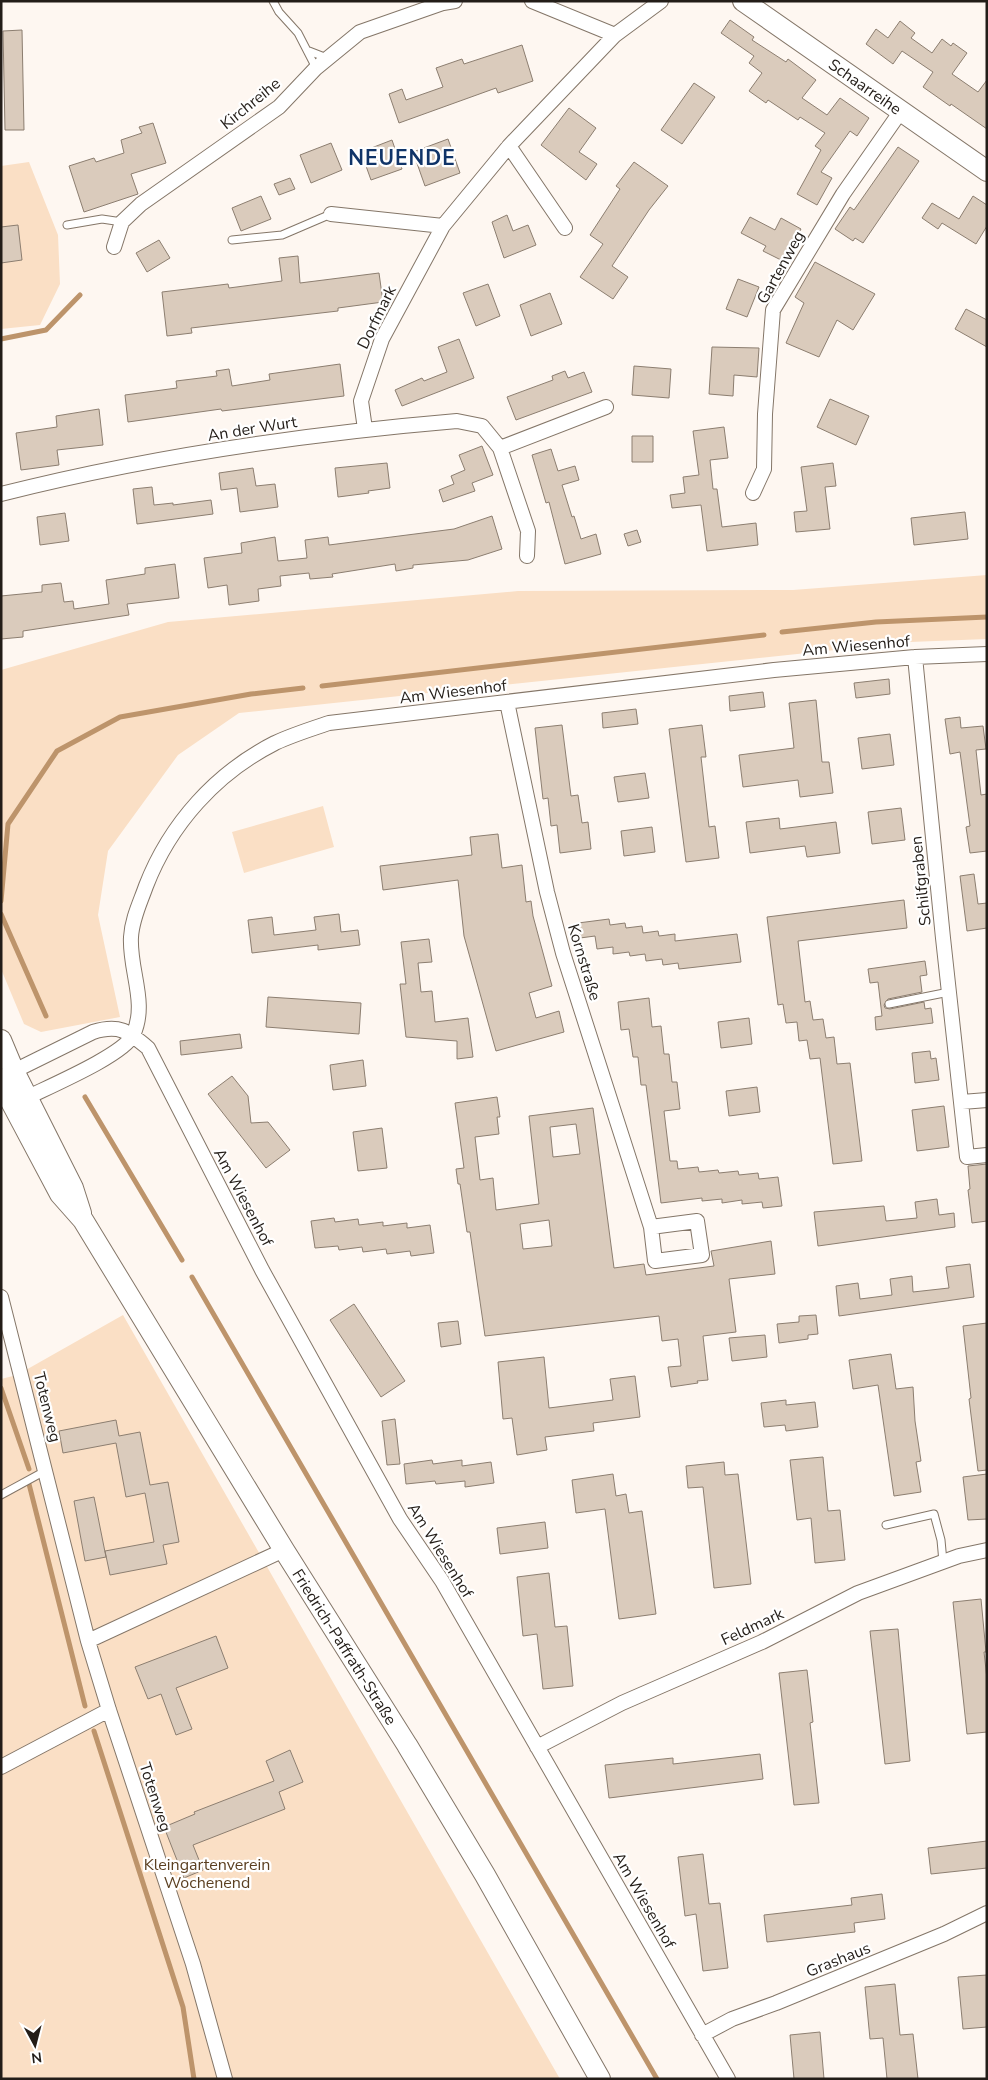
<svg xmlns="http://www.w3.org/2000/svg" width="988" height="2080" viewBox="0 0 988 2080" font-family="'Nunito Sans',sans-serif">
  <rect width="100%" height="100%" fill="#fef7f1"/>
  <path fill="#fadfc5" d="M29,162l29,73 2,49 -20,41 -39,4v-163z
    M987,575v64l-77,3 -671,71 -61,42 -70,96 -10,64 22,102 -79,15 -17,-8 -23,-55v-299l167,-48 350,-31 275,-1z
    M323,806l11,41 -90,26 -12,-41z
    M123,1315l437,764h-559v-700l16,-4z"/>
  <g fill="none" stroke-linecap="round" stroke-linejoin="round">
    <path stroke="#bd946b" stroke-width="5" d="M1,339l45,-9 34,-35
      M782,632l94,-10 111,-5
      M322,686l442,-51
      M1,901l7,-77 49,-73 63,-34 131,-23 52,-6
      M1,914l45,102
      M85,1097l97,163
      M192,1277l465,802
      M1,1388l28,81
      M29,1484l56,222
      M94,1731l89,276 11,72"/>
  </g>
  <path fill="#dacbbc" stroke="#8c7e70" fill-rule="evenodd" d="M730,20l24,17 -2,3 34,22 2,-3 28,21 -14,18 25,17 13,-17 29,20 -12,18 -7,-5 -29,41 11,6 -15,27 -20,-11 24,-44 -6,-4 10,-13 -25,-16 -2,3 -30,-20 -2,3 -17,-12 13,-18 -13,-10 5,-7 -33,-23z
    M900,21l15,12 -4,5 21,15 10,-14 9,7 2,-3 14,10 -15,21 26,18 9,-12v49l-36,-25 -1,2 -27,-19 10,-15 -31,-21 -9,13 -27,-20 10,-15 12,9z
    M22,30l2,100h-19l-2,-99z
    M522,45l11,36 -35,12 -2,-5 -97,35 -10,-29 13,-5 4,11 37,-13 -7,-19 26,-9 2,5z
    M694,83l21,14 -33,47 -21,-14z
    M569,108l27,20 -17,24 18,12 -11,16 -45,-35z
    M153,123l13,40 -35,11 7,20 -54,18 -15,-46 25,-8 2,4 28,-9 -3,-13 21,-7 -3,-6z
    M448,139l12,34 -35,13 -12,-34z
    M392,140l10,29 -31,11 -10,-28z
    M331,143l11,27 -31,13 -11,-28z
    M898,147l21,14 -56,82 -8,-5 -2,3 -18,-12 15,-22 4,3z
    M634,162l34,24 -19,24 -37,56 16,11 -15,22 -33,-22 23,-33 -13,-9 30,-46 -4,-3z
    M290,178l5,11 -16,6 -5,-11z
    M261,196l10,23 -30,12 -9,-23z
    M973,196l14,9v21l-11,18 -34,-21 -4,6 -16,-11 10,-15 27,16z
    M507,215l6,16 15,-6 8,20 -32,13 -12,-36z
    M750,217l25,13 6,-12 20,11 -18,32 -20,-10 3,-5 -25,-13z
    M18,225l4,35 -21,3v-36z
    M159,240l11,18 -23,14 -11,-19z
    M298,256l2,27 79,-10 4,29 -45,6v3l-147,17 1,5 -25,3 -5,-44 66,-8 1,4 53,-7 -3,-23z
    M815,262l60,32 -22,36 -16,-10 -18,37 -33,-14 18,-40 -9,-6z
    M738,279l21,8 -12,30 -21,-8z
    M488,284l12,32 -24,10 -13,-33z
    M550,293l12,31 -31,12 -11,-31z
    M966,309l21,11v27l-32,-18z
    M459,339l15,39 -72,28 -7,-16 27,-12 2,3 23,-9 -9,-25z
    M712,347l47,1 -2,29 -23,-2 -1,21 -24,-2z
    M340,364l4,32 -122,15 -1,-2 -93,13 -3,-27 52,-7 -1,-7 41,-5 -1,-5 13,-2 3,17 38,-6 -1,-6z
    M634,366l37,3 -2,29 -37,-3z
    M565,371l3,7 16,-6 8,20 -76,28 -9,-23 46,-17 -1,-4z
    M830,399l39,17 -13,29 -39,-18z
    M99,409l4,36 -46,5 2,15 -38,5 -5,-37 41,-6 -1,-11z
    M724,427l4,31 -18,2 3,29h4l5,38 34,-4 2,22 -51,6 -6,-46 -29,3 -2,-13 15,-2 -2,-16 16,-2 -6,-44z
    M632,436h21v26h-21z
    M482,446l11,29 -21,8 3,8 -32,11 -4,-12 15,-6 -3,-8 14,-6 -6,-15z
    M551,449l7,22 17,-5 4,14 -17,5 10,32 2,-1 7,23 15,-5 5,20 -36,10 -16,-62 -3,1 -14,-48z
    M387,463l3,25 -22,3 1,2 -31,4 -3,-29z
    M833,463l3,23 -11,1 5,42 -34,3 -2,-20 13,-1 -6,-44z
    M253,468l3,18 19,-2 3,23 -38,5 -3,-24 -16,2 -2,-17z
    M152,487l2,18 19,-2v2l38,-5 2,14 -76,10 -4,-35z
    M965,512l3,27 -54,6 -3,-27z
    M65,513l4,28 -29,4 -3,-28z
    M492,516l10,33 -34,11 -55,5v3l-17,3 -1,-7 -63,10 1,3 -23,2 -1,-6 -29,3 1,10 -23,3 1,12 -30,4 -2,-20 -19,3 -4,-30 38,-5 -1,-10 34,-6 3,24 29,-3 -2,-18 23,-3 1,8 125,-16z
    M637,530l4,12 -13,4 -4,-12z
    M175,564l4,34 -52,6 2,11 -106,16v6l-22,2v-43l41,-4v-7l19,-2 3,19 9,-1 1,8 35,-5 -3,-24 39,-6v-6z
    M889,679l1,15 -34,4 -2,-15z
    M763,692l2,15 -35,4 -1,-15z
    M816,700l6,62h7l4,31 -33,4 -2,-17 -55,7 -4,-32 55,-7 -5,-45z
    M636,709l2,15 -35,4 -1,-15z
    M960,717l1,11 22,-2 3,23 -10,1 5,45 6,-1v57l-17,2 -4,-26 4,-1 -10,-74 -10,2 -5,-35z
    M562,725l9,71 7,-1 4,28 6,-1 3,27 -31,4 -3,-28 -6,1 -3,-28 -5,1 -8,-71z
    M702,725l4,32h-5l8,70 6,-1 4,32 -33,4 -17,-133z
    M890,734l4,31 -32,4 -4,-31z
    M645,773l4,25 -31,4 -4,-25z
    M901,808l4,32 -33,4 -4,-32z
    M779,818l1,11 56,-7 4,31 -33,4 -2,-11 -55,7 -4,-31z
    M652,827l3,25 -31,4 -3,-25z
    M498,834l4,34 20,-3 4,37 5,-1 2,15 19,70 -23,7 7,25 23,-7 5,21 -68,19 -32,-115 -6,-56 -75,10 -3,-24 92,-11 -2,-18z
    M974,874l4,30 9,-1v25l-20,3 -7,-55z
    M904,900l3,28 -109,13 7,61 5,-1 3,19 10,-1 3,19 8,-1 3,27 13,-1 12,98 -29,3 -13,-106 -10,1 -3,-19 -8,1 -2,-19 -11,1 -3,-19 -5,1 -11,-88z
    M339,914l2,18 17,-2 2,15 -42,5v-5l-66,8 -4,-33 24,-3 2,18 42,-5 -2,-13z
    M609,919l1,6 15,-2 1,5 16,-2 1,7 15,-2 1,5 16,-2v7l62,-7 4,28 -62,7 -1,-6 -15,2 -1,-6 -16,2 -1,-7 -15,2 -1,-4 -16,2v-7l-16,2 -2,-13 -15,2 -2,-15z
    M429,939l3,23 -14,1 3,29 11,-1 3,31 33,-4 5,39 -16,2v-18l-51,-4 -6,-53h6l-5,-42z
    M925,961l2,14 -7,1 2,16 -34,7 -4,6 1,3 5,1 34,-7 1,7 6,-1 2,15 -57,7 -1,-13 7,-1 -4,-34 -8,1 -2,-14z
    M268,997l93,6 -2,31 -93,-7z
    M649,998l3,29 9,-1 3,28h5l3,28h5l3,27 -16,2 6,50h7l1,8 20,-2 1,5 19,-2 1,3 19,-2 1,4 19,-2 1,6 19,-2 4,29 -19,2 -1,-6 -20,2v-4l-20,3v-4l-20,2v-3l-41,5 -15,-118h-5l-3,-28h-5l-4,-28 -8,1 -3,-28z
    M749,1018l3,26 -31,4 -3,-26z
    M240,1034l2,14 -61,7 -1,-14z
    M930,1051l1,8 5,-1 3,22 -24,3 -3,-30z
    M363,1060l3,26 -33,4 -3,-25z
    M232,1076l16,20 3,27 17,-1 22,28 -24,18 -58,-74z
    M757,1087l3,25 -31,4 -3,-25z
    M497,1097l3,20h-3l2,17 -24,3 5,43 13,-2 3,32 43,-6 -10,-88 64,-8 21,160 30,-4 2,11 68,-9 -3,-15 60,-10 4,33 -46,5 7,53 -33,4 5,44 -11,1 1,2 -27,4 -3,-20 13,-1 -3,-27 -16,2 -3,-25 -174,20 -15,-104h-3l-7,-48h-2l-2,-15 8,-1 -9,-65zM576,1124l4,30 -27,3 -3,-30zM549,1220l3,26 -29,3 -3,-25z
    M944,1106l5,41 -32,4 -5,-41z
    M382,1128l5,40 -29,3 -5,-39z
    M987,1164v57l-15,2 -4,-33 2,-1 -2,-23z
    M937,1199l2,16 15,-2 1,14 -137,19 -4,-34 70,-6 2,15 31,-3 -2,-16z
    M334,1218l1,4 23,-3 1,6 24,-3v4l24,-3v5l23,-3 4,28 -23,3 -1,-5 -23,3 -1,-5 -23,3 -1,-5 -23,3 -1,-4 -23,2 -4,-27z
    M970,1264l4,33 -135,19 -3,-30 22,-3 2,16 32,-4 -2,-16 22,-3 1,16 36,-4 -3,-21z
    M354,1304l51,77 -24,16 -51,-77z
    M816,1315l2,19 -10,1v4l-29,4 -2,-19 22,-2v-6z
    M458,1321l3,23 -20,3 -3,-24z
    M987,1323v147l-9,1 -9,-72 2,-1 -8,-72z
    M765,1335l2,22 -35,4 -3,-23z
    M891,1354l5,35 17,-2 2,34 6,40 -5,1 5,30 -27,4 -16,-111 -25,4 -4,-29z
    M544,1357l5,51 64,-8 -3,-21 25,-3 5,41 -47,6 1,8 -49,6 2,13 -30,5 -5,-37 -9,1 -5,-57z
    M786,1400v5l29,-3 3,25 -32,4 -1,-6 -21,2 -3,-24z
    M395,1419l5,45 -13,1 -5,-44z
    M116,1420l3,16 21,-4 10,53 18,-3 11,60 -16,3 4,19 -57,11 -5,-24 49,-9 -9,-49 -19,4 -10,-54 -53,10 -4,-22z
    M823,1457l5,54 12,-1 5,50 -30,3 -4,-45 -14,2 -7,-60z
    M432,1460l1,4 29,-4v6l29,-4 3,21 -29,4v-6l-29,3 -1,-3 -29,3 -2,-20z
    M724,1462l1,13 13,-1 13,110 -37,4 -11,-101 -15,1 -2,-22z
    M613,1474l3,22 10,-2 3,19 13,-2 14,103 -37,5 -14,-110 -29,4 -4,-33z
    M987,1474v45l-19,1 -5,-43z
    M94,1497l12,60 -21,4 -11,-60z
    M545,1522l3,26 -48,6 -3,-26z
    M549,1573l6,54 12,-1 6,60 -30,3 -6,-55 -14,2 -6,-59z
    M981,1599l5,53h-2l3,27v53l-20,2 -14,-132z
    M898,1629l12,132 -25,3 -15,-133z
    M216,1636l12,32 -52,20 16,41 -16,6 -15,-41 -13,5 -13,-32z
    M807,1670l6,52 -3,1 9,80 -25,2 -15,-132z
    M290,1750l13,32 -24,10 6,17 -92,36 10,25 -19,8 -20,-51 31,-13 -1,-2 80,-31 -8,-20z
    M760,1754l3,25 -154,19 -4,-33 68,-7v6z
    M987,1841v27l-56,6 -3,-26z
    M703,1854l6,50 11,-1 8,65 -25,3 -7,-57 -11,2 -7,-59z
    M882,1894l3,25 -31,4 1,9 -88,10 -3,-27 88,-10 -1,-7z
    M987,1975v52l-24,2 -5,-52z
    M895,1984l5,51 13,-1 5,45h-31l-4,-41 -13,1 -5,-52z
    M820,2032l4,47h-30l-4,-44z"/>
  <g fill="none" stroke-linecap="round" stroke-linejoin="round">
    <defs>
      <path id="lane" d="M273,1l6,11 19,21 18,35
        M309,51l18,7
        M67,225l35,-6 20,3
        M232,240l50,-5 49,-21
        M889,1004l60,-12
        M1,1495l44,-24
        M886,1525l48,-11 7,26 2,22"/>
      <path id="street" d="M532,1l83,34
        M509,146l56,82
        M331,214l112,12
        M114,247l8,-25 19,-18 138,-97 37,-39 44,-36 83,-29 12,-2
        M365,429l-4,-28 21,-62 61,-113 66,-80 106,-111 46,-34
        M500,448l106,-41
        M753,493l11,-24 1,-55 8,-104 70,-116 58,-83
        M1,494c150,-38 303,-60 456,-73l25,5 18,22 28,83 -1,25
        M915,657l28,281 24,219 20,-2
        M507,702l40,190 16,61 88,274 4,34 47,-6 -5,-34 -46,6
        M6,1075l87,-43c26,-8 35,-1 55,16l114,222 138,249 42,62 286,498
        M20,1101c23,-12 103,-45 113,-66 15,-32 -4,-65 -2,-98 1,-18 9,-34 15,-51 24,-62 70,-113 129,-143 17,-8 36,-14 54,-20l445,-53 141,-13 72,-3
        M962,1102l25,-2
        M1,1297l87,344 21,69 84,254 32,115
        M88,1641l196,-91
        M537,1747l85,-44 140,-61 96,-49 101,-37 28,-6
        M1,1767l108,-57
        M702,2035l30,-16 44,-16 168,-69 43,-21"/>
      <g id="secondary">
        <path id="s1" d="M743,1l244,170"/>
        <path d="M1,1040l13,31 59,117 8,25"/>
        <path id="s2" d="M1,1083l59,111 23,26 201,330 123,195 78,130 115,204"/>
      </g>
    </defs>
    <use href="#lane" stroke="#847668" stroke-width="9"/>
    <use href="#street" stroke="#847668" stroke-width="16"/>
    <use href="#secondary" stroke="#847668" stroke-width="22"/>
    <use href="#lane" stroke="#fff" stroke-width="7"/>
    <use href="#street" stroke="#fff" stroke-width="14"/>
    <use href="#secondary" stroke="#fff" stroke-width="20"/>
  </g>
  <g text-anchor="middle" stroke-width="4.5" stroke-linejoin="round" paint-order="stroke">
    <g font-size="16" fill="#231d18" stroke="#fff">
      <text dy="6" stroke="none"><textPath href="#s1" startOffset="149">Schaarreihe</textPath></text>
      <text transform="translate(250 103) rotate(-39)" y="6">Kirchreihe</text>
      <text transform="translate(780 267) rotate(-61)" y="6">Gartenweg</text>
      <text transform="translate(376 317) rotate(-64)" y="6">Dorfmark</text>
      <text transform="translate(252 428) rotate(-9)" y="6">An der Wurt</text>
      <text transform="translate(856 645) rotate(-5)" y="6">Am Wiesenhof</text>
      <text transform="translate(453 691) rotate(-7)" y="6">Am Wiesenhof</text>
      <text transform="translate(920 881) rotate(-96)" y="6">Schilfgraben</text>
      <text transform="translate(585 962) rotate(73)" y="6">Kornstraße</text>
      <text transform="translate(244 1197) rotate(62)" y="6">Am Wiesenhof</text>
      <text transform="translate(48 1407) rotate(76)" y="6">Totenweg</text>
      <text transform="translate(441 1550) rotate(58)" y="6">Am Wiesenhof</text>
      <text transform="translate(752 1626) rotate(-25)" y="6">Feldmark</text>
      <text dy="6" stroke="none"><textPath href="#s2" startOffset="661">Friedrich-Paffrath-Straße</textPath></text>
      <text transform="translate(156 1797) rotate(72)" y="6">Totenweg</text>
      <text transform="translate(645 1900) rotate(60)" y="6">Am Wiesenhof</text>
      <text transform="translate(838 1959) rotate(-22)" y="6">Grashaus</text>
    </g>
    <g font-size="16" fill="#5b3f20" stroke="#fff">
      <text x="207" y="1870">Kleingartenverein<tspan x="207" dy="18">Wochenend</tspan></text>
    </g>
    <g font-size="21" font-weight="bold" letter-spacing="1" fill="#103468" stroke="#fff">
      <text x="402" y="165">NEUENDE</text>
    </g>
  </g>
  <rect width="988" height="2080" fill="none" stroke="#231d18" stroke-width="5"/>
  <g transform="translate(35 2045) rotate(173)" stroke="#ffffff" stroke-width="4" paint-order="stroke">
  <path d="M0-4L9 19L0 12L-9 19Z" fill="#231d18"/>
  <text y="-8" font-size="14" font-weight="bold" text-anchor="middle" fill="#231d18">N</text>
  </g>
</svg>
